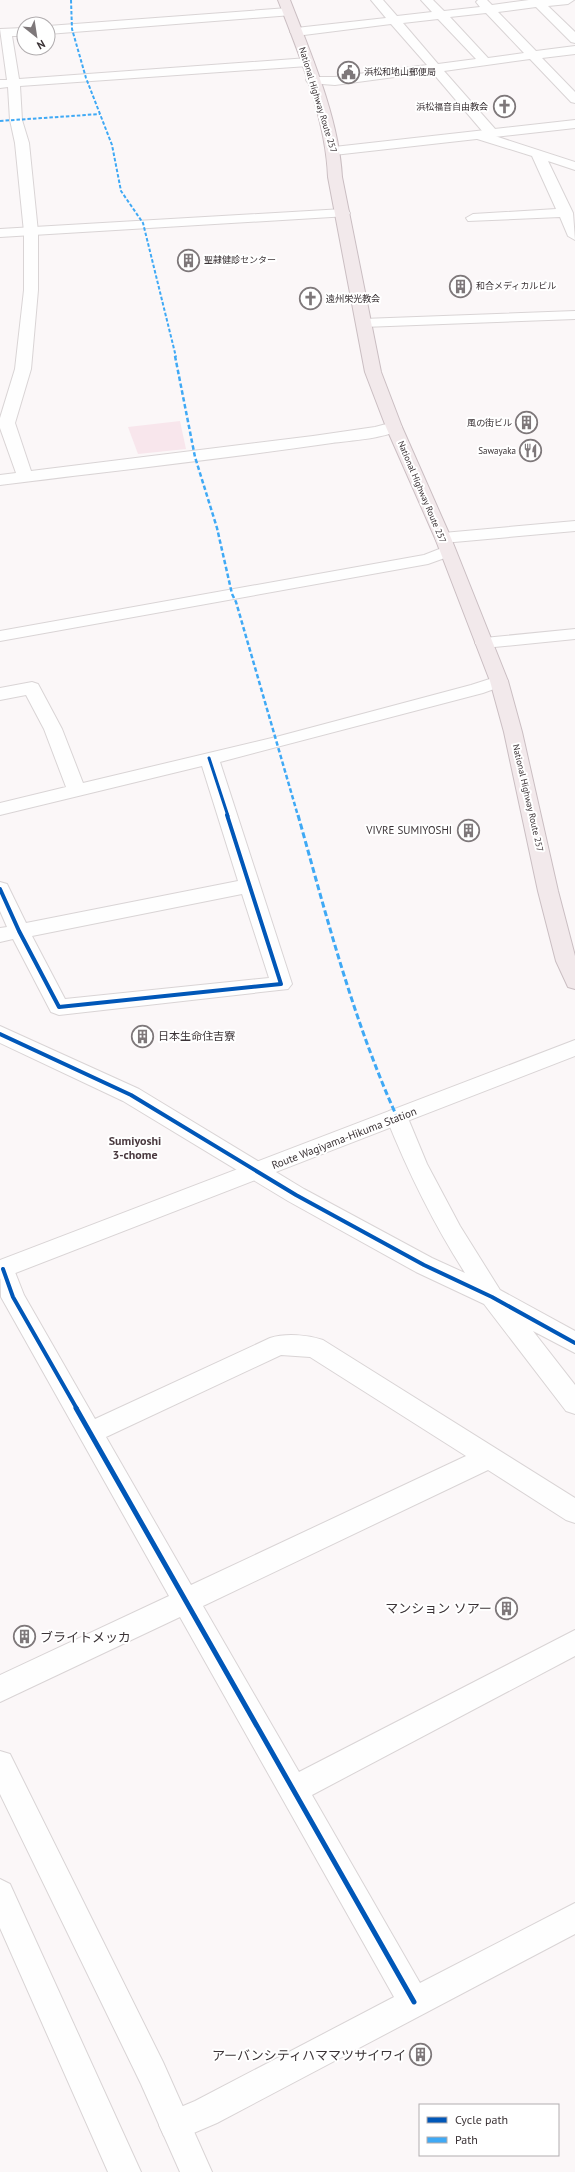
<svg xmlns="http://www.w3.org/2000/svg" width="575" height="2172" viewBox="0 0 575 2172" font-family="'PT Sans','Noto Sans JP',sans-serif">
  <rect width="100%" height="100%" fill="#fbf7f8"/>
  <path fill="#f8e6ec" d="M180,421l6,28 -48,5 -10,-27z"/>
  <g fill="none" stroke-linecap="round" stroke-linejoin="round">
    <defs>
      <path id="street" d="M371,0h12l14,16 35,-4 -11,-12h12l11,11 36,-4 -4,-5 2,-2h9l5,5 37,-5h45l-6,4 -20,2 27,26v11l-4,-1 -35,-35 -38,5 38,39 39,-5v8l-33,4 33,34v11l-4,-1 -41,-43 -86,12 52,59 1,3 -2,3 80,26v8l-27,-9 25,52 2,27 -7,-4 -8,-19 -92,4 -2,-3 7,-4 83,-5 -24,-53 -58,-18 -1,-3 1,-3h9l-51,-60 -97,13 -27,-2 -2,-3 2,-3h27l92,-12 -36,-41 -95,12 -6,-4 6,-4 90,-10zM486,13l38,40 -36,5 -38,-41zM438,19l38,40 -38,5 -35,-41z
        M288,8l4,1 2,3 -2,3 -244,19v-8z
        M24,28v8h-12l7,43 289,-21 6,4 -6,4 -288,20 2,34 7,23 9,89v58l-7,79 -16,54 16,48 282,-35 62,-9 19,-5 6,2 2,3c-8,11 -56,14 -70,16 -110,16 -221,28 -332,42v-10l16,-2 -16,-45v-10l15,-49 9,-79v-58l-9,-89 -5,-23 -2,-33 -8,1v-8h7l-7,-51z
        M575,311v8l-212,8 -5,-1 -2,-3 2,-3 5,-1z
        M575,521v10l-132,12 -6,-1 -2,-4 2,-4 6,-1z
        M575,629v10l-91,9 -6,-1 -3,-4 3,-4 6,-1z
        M499,676l6,1 3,4 -3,4 -22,8 -263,69 72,222 -4,5 -229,26 -8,-3 -38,-73 -13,3v-14l7,-1 -7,-16v-29l7,2 19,39 212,-42 -36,-115 -202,49v-12l66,-16 -22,-58 -18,-34 -26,5v-12l32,-6 6,2 24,45 21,54 193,-46 195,-52zM242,894l27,84 -204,21 -33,-63z
        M0,1026l139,63 165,100 128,69 33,15c-32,-50 -57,-101 -79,-156l3,-6 8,-2 8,2 22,53 33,62 40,64 75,41v22l-42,-22 42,54v29l-9,-3 -82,-107 -68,-32 -128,-71 -165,-100 -123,-58z
        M3,1260l8,2 13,33 71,124 175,-81c16,-5 37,-3 53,2l252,158v25l-9,-3 -78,-50 -285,136 96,166 276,-142v26l-263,139 108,188 155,-80v31l-358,189 -42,18 -11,-5 -5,-11 5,-11 31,-13 199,-104 -214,-380 -180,85v-27l169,-79 -168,-299 -1,-36zM281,1355l29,2 156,99 -275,129 -85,-148z"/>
      <path id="secondary" d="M575,120v8l-241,27 -7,-4 7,-4z
        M343,209l5,1 2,3 -2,3 -348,21v-8z
        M447,546l6,1 2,4 -2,4 -25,9 -428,77v-10l424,-76z
        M575,1040v16l-575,223v-19z
        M0,1751l10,3 153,308 49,110h-32l-39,-88 -141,-290z
        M0,1879l10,5 131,288h-33l-108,-244z"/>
      <path id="highway" d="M278,0h12c21,54 49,119 52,177l39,195 21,55 49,111 57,143 14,51 36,159 17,65v33l-7,-2 -12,-26 -18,-70 -34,-159 -14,-51 -55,-143 -49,-111 -21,-55 -37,-195c-2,-58 -29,-123 -50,-177z"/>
    </defs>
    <use href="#street" stroke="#d9d4d5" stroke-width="2"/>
    <use href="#secondary" stroke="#d9d4d5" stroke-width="2"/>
    <use href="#highway" stroke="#cabec2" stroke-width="2"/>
    <use href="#street" fill="#fefefe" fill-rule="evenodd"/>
    <use href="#secondary" fill="#fefefe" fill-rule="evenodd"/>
    <use href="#highway" fill="#f2e9eb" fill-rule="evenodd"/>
    <path stroke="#3fa9f5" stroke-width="2" stroke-dasharray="3.5 2" stroke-linecap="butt" d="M71,0l1,29 14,49 26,67 9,46 22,32 33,134
      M0,121l100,-7"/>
    <path stroke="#3fa9f5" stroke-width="2.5" stroke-dasharray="4.5 2.5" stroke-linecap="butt" d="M175,356l20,101 22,71 15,66 4,8 62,214"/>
    <path stroke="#3fa9f5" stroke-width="3" stroke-dasharray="6 3" stroke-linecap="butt" d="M298,815c29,103 55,205 99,302"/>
    <defs>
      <path id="cycleway-far2" d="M209,758l19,58"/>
      <path id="cycleway-far1" d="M0,889l19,42 40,76 222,-23 -54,-169
        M0,1034l131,61 165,100 128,70 68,32 83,46
        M3,1269l10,28 64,112"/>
      <path id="cycleway" d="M76,1408l338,594"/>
    </defs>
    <use href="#cycleway-far2" stroke="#fff" stroke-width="5"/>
    <use href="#cycleway-far1" stroke="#fff" stroke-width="6"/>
    <use href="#cycleway" stroke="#fff" stroke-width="8"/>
    <use href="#cycleway-far2" stroke="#0057b8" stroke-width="3"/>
    <use href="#cycleway-far1" stroke="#0057b8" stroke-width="4"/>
    <use href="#cycleway" stroke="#0057b8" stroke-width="5"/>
  </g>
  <defs>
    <symbol id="civic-ring" viewBox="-11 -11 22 22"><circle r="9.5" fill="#fff" stroke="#7e787a" stroke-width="1.5"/><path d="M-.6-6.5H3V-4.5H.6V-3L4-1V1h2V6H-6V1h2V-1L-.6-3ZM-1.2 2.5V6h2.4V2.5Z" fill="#7e787a"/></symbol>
    <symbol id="church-ring" viewBox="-11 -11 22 22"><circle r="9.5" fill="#fff" stroke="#7e787a" stroke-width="1.5"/><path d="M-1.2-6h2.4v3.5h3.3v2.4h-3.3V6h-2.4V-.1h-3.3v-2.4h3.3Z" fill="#7e787a"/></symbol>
    <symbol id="building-ring" viewBox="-11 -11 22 22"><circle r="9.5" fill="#fff" stroke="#7e787a" stroke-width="1.5"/><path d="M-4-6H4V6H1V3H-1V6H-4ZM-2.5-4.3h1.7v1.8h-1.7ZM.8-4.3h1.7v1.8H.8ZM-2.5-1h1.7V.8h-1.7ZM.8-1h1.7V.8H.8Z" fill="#7e787a"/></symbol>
    <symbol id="restaurant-ring" viewBox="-11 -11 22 22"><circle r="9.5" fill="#fff" stroke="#7e787a" stroke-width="1.5"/><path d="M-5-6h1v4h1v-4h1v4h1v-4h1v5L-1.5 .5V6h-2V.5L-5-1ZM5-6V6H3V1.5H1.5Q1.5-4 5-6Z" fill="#7e787a"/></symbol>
  </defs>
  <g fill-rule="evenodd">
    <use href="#civic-ring" x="336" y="60" width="25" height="25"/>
    <use href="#church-ring" x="492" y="94" width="25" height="25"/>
    <use href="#building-ring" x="176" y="248" width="25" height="25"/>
    <use href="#building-ring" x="448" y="274" width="25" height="25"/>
    <use href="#church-ring" x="298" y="286" width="25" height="25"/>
    <use href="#building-ring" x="514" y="410" width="25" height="25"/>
    <use href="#restaurant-ring" x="518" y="438" width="25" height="25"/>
    <use href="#building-ring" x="456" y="818" width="25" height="25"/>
    <use href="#building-ring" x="130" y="1024" width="25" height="25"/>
    <use href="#building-ring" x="494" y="1596" width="25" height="25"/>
    <use href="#building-ring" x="12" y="1624" width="25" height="25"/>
    <use href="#building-ring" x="408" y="2042" width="25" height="25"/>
  </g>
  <g text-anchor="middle" stroke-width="4" stroke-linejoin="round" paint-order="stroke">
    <g font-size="9" fill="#3b3336" stroke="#fff" text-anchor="start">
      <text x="364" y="75">浜松和地山郵便局</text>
      <text x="488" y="110" text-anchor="end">浜松福音自由教会</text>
      <text x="204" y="263">聖隷健診センター</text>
      <text x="476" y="289">和合メディカルビル</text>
      <text x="326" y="302">遠州栄光教会</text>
      <text x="512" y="426" text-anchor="end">風の街ビル</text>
      <text x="516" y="454" text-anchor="end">Sawayaka</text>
    </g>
    <g font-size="9" fill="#3b3336" stroke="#fff">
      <text transform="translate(318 100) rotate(73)" y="3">National Highway Route 257</text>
      <text transform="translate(422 492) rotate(67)" y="3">National Highway Route 257</text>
      <text transform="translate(528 798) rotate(77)" y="3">National Highway Route 257</text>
    </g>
    <g font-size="11" fill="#3b3336" stroke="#fff" text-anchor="end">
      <text x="452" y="834">VIVRE SUMIYOSHI</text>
      <text x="158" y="1040" text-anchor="start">日本生命住吉寮</text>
    </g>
    <g font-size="11" fill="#3b3336" stroke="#fff">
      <text transform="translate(344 1138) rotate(-21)" y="4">Route Wagiyama-Hikuma Station</text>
    </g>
    <g font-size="12" font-weight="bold" fill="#4a393f" stroke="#fff">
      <text x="135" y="1145">Sumiyoshi<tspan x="135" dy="14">3-chome</tspan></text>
    </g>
    <g font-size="13" fill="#3b3336" stroke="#fff" text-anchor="end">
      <text x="492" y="1613">マンション ソアー</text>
      <text x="40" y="1642" text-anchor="start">ブライトメッカ</text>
      <text x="406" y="2060">アーバンシティハママツサイワイ</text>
    </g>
  </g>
  <rect x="419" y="2104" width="140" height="52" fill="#ffffff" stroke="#b1adaf"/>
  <rect x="427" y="2117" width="20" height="6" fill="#0057b8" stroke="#b1adaf"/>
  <text x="455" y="2124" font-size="12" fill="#3b3336">Cycle path</text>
  <rect x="427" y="2137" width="20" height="6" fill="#3fa9f5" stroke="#b1adaf"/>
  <text x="455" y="2144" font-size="12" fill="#3b3336">Path</text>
  <g transform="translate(36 36) rotate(150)"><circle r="19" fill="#ffffff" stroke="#b1adaf"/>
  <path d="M0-3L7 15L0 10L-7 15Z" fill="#7e787a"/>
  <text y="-6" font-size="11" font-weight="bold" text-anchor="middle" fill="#3b3336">N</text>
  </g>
</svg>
